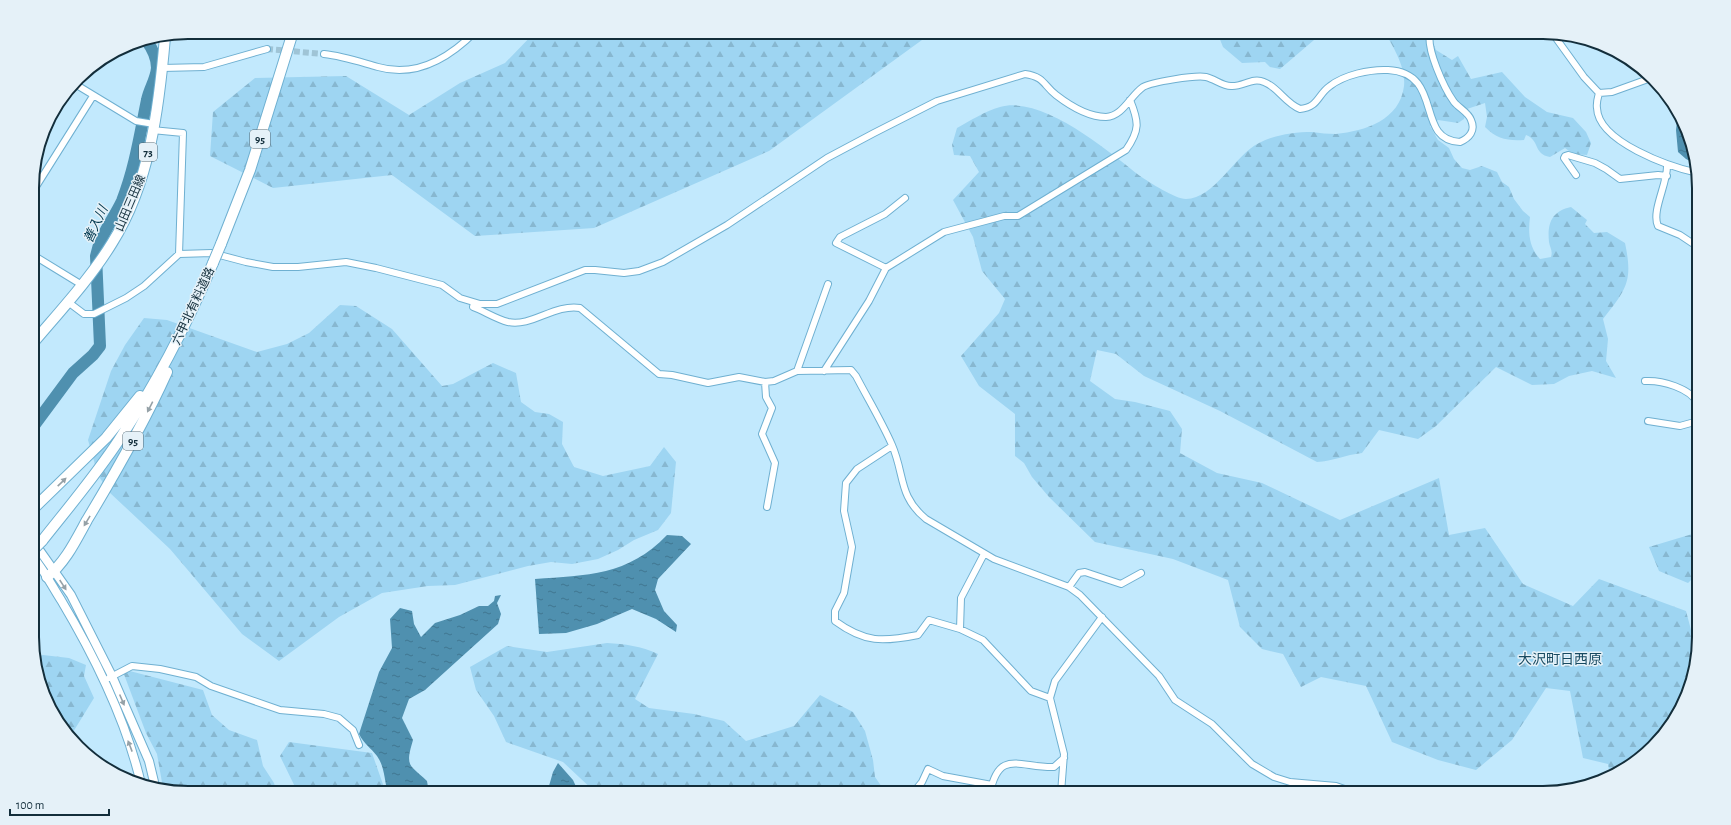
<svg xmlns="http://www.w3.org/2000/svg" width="1731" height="825" viewBox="0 0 1731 825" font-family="'Alegreya Sans','Noto Sans JP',sans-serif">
  <defs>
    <pattern id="forest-firs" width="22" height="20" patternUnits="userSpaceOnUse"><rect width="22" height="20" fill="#9ed5f2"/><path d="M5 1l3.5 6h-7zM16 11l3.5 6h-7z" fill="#87b7d0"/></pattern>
    <pattern id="water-ripples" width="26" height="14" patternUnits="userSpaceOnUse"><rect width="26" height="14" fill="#4f90af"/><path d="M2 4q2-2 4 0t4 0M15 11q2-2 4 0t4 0" fill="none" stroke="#407690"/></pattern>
  </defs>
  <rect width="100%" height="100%" fill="#c2e9fd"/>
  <path fill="url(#forest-firs)" d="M535,32h398l-164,119 -175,77 -119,8 -83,-61 -119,13 -63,-32 3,-44 42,-34 91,-2 63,39 51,-32 45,-20z
    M1217,32h111l-14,8 -34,29 -10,-2 -5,-5 -23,1 -19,-16z
    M1385,32h43l8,18 16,10 6,-4 13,23 31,-7 23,25 22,15 26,6 13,14 5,11 -4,12 -14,-1 -8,-6 -15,9c-17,-3 -10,-17 -24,-22l-2,5c-17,1 -27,-1 -39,-13l2,-10 -2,-14 -18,6 -3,10 -6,4 -20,-3 -8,6 8,14 11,8 5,11 8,9 8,2 12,-4 15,6 5,10 7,5 5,12 9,12 7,6c-2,16 -1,30 10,42l11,-2c2,-6 -1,-9 -2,-15 -2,-19 3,-31 22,-35l16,13 -2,4 9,9 13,-1 18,11c8,38 2,46 -22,76l5,20 -2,22 10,17 -24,-7 -23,5 -15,8 -22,1 -36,-18 -60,59 -18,13 -39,-9 -17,23c-17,2 -29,8 -45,9l-97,-51 -76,-35 -28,-22 -19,-4 -7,31 25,18 20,3 35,9 12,18 -2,24 37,20 45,10 78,37 99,-42 10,57 36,-7 38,56 50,22 26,-27 87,32 9,34 2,1 -10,51 -27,43 -30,27 -20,9 -2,-12 -25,-6 -13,-67 -24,-3 -34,52 -36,30 -38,-10 -46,-18 -26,-56 -45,-9 -20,10 -18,-33 -21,-5 -22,-22 -12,-47 -55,-21 -78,-17 -46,-45 -17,-20 -8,-14 -9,-7v-42l-36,-28 -18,-30 38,-43 6,-14 -23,-28 -9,-34 -20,-37 26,-28 -9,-16 -16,-1 -2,-10 5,-17c13,-7 28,-17 43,-21 43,-12 108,44 140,69 9,6 35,23 46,23 28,0 49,-44 73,-56 15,-8 35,-11 53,-11 8,1 16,2 24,2 29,-3 64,-14 68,-48 2,-19 -11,-39 -19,-54z
    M340,305l16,1 36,23 50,57 11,-2 40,-21 23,10 5,29 14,10 14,2 14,8 -1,22 12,23 29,9 47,-10 14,-19 12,15 -5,51 -13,17 -24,10 -16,10 -20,9 -26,5 -21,-2 -23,4 -73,19 -27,1 -46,7 -43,24 -60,44 -37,-27 -72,-85 -61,-57 -11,-17 -10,-35 23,-69 14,-26 19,-27 23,2 90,32 30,-8 22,-11z
    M1699,532v40l-11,11 -29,-12 -10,-24z
    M607,643c18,1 34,3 51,11l-23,45 14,9 45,6 30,7 22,20 48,-15 26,-31 33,17 12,19 8,29 2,17 9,13v3h-288l-33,-31 -57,-20 -12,-26 -18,-26 -6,-23 37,-21 40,6z
    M43,655l26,3 17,7 -2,11 10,22 -24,39c-21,-21 -29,-52 -37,-80z
    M122,669l81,21 9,25 17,15 28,10 6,26 11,17 3,10h-89l-25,-5 -6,-34 -11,-21z
    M289,742l83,11 14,40h-88l-18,-37z"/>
  <path fill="url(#water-ripples)" d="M1678,112l9,17 9,35 -10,-5 -8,-7 -2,-22z
    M667,535l15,1 9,8 -33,35 -3,11 9,21 13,14 -1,7 -20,-13 -24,-10 -35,15 -31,9 -27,1 -4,-55c52,-4 93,-3 132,-44z
    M501,595l-4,8 4,11 -3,10 -73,66 -16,9 -7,19 11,22c-8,27 -4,24 14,41l2,12h-41c-4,-13 -3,-26 -11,-37 -6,-8 -13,-12 -18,-22l20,-62 13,-24 -2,-29 10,-11 12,3 2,13 7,13 14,-14 25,-8 19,-9h9l6,-5 1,-5z
    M558,763l15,17 6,13h-32l6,-21z
    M610,785h24l-4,8h-47z"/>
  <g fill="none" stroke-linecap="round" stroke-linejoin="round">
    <path stroke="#4f90af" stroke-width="12" d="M33,427l40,-54 20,-18 7,-9 -4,-90c4,-21 17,-36 26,-55 13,-33 18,-67 25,-101 2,-11 9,-20 10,-32 0,-10 -5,-20 -11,-28"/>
    <path stroke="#9fc4d6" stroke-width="6" stroke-dasharray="6 3" stroke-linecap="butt" d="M267,49l57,5"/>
    <defs>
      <path id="minor" d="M1553,34l31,43 15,16 13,-1 39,-14
        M324,54c19,2 36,8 54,13 38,11 71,-9 97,-35
        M162,68l42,-1 63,-18
        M75,84l61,37 18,3
        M1599,93c-1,4 -3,10 -2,15 1,34 73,59 101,65
        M152,130l31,3 -4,121
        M1667,165c1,18 -16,46 -9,61l22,9 18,12
        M1576,175l-12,-17 1,-2 3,-1 27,8 11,6 14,10 38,-4 9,1
        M32,193l61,-97
        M33,255l49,30
        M886,268l-50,-25 4,-6 45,-23 20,-16
        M68,302l16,12h10l32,-16 18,-12 35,-32 33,-1 34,9 27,5h25l48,-5 30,6 66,17 18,13 20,6h17l88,-34h10l29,3 15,-2 24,-9 64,-37 100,-67 47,-25 63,-32 88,-27c20,3 18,11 31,21 13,10 33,22 50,22 17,-1 24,-21 37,-30 9,-5 52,-12 63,-10 9,2 16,9 25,9 12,1 21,-9 33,-4 14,5 21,21 36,27 19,-2 17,-14 30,-23 14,-11 40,-17 58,-16 57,3 26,70 72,72 9,-4 16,-11 11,-22 -2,-7 -12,-12 -17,-18 -10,-14 -28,-53 -24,-70
        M474,303l-1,4c11,4 23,12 35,15 24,5 46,-18 72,-14l79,66 13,1 36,8 31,-6 26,5 9,-1 23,-10 54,-1 5,6c12,23 26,46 36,69 13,30 6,51 34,74l68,40 75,28 11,8 79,81 16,24 37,24 40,40 22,13 16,5 46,4 20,7
        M797,371l31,-87
        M824,371l45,-70 17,-33 58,-36 60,-16h14l108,-66c14,-20 13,-28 4,-50
        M1645,381c16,-1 46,7 53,23
        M765,382l1,15 6,11 -10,26 13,29 -8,44
        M1648,421l32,5 18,-5
        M892,446l-35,23 -11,14 -2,28 8,36 -8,46 -9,18v10c30,22 48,21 83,14l11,-15 31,9 23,11 48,51 19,7
        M1069,587l10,-14 6,-1 36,12 20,-11
        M960,629l1,-31 23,-44
        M109,678l23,-12 28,3 36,8 15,9 69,24 44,4 15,4 14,12 6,15
        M913,793l9,-11 6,-13 15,7 49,9
        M990,793c9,-45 30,-25 64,-26l10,-9
        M1061,793l3,-39 -14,-56 5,-17 47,-64"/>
      <path id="tertiary" d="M33,541l38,54 41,81 37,85 6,25
        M33,557c11,13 19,29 28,43 34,57 65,119 80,184"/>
      <path id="primary" d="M221,244l29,-74 43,-138
        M33,343c27,-32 57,-64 79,-100 38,-60 47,-136 53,-206
        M33,509l73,-71 34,-42
        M42,541c26,-33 54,-66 77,-101 37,-56 68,-116 94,-177
        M33,553l2,6
        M47,577c18,-14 29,-37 40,-57 29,-48 57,-97 80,-148"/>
    </defs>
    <use href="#minor" stroke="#6fb0d1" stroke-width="8"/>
    <use href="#tertiary" stroke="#6fb0d1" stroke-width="10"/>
    <use href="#primary" stroke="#6fb0d1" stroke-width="12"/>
    <use href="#minor" stroke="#fff" stroke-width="6"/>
    <use href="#tertiary" stroke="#fff" stroke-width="8"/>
    <use href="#primary" stroke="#fff" stroke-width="10"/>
    <defs>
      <path id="primary-bridge" d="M213,263l8,-19
        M33,550l9,-9"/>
    </defs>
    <use href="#primary-bridge" stroke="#6fb0d1" stroke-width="12" stroke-linecap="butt"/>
    <use href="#primary-bridge" stroke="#fff" stroke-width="10"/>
  </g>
  <defs><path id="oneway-solid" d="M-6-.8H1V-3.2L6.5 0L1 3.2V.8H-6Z"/></defs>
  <g fill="#95a1a7">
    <use href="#oneway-solid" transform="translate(150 407) rotate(117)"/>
    <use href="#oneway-solid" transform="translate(62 482) rotate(-44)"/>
    <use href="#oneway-solid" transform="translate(87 521) rotate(121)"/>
    <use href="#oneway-solid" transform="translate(63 585) rotate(57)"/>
    <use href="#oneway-solid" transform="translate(122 700) rotate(67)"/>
    <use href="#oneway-solid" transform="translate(130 746) rotate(-111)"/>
  </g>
  <g text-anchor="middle" stroke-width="3" stroke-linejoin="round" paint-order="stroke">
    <g fill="#e5f1f8" stroke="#526874" stroke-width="1">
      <rect x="250" y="130" width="20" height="18" rx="3"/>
      <rect x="139" y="143" width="18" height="18" rx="3"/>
      <rect x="123" y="432" width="20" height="18" rx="3"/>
    </g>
    <g font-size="11" font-weight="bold" fill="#132e3b">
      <text x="260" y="143">95</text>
      <text x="148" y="156">73</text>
      <text x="133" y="445">95</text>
    </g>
    <g font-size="12" fill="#132e3b" stroke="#e5f1f8">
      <text transform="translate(130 203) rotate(-67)" y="4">山田三田線</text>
      <text transform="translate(193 306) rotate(-65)" y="4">六甲北有料道路</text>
    </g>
    <g font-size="13" font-style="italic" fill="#00384f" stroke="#e5f1f8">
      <text transform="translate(95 224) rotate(-65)" y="5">善入川</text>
    </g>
    <g font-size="14" fill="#174a61" stroke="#e5f1f8">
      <text x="1560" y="664">大沢町日西原</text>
    </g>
  </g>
  <path d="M0 0H1731V825H0ZM188 39H1543A149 149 0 0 1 1692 188V637A149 149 0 0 1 1543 786H188A149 149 0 0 1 39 637V188A149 149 0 0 1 188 39Z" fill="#e5f1f8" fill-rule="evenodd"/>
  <path fill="none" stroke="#132e3b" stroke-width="2" d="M188 39H1543A149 149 0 0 1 1692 188V637A149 149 0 0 1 1543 786H188A149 149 0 0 1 39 637V188A149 149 0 0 1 188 39Z"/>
  <path d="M10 809v6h99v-6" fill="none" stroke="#132e3b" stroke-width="2"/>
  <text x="16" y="809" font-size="12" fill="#132e3b" stroke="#e5f1f8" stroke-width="3" paint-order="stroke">100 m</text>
</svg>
